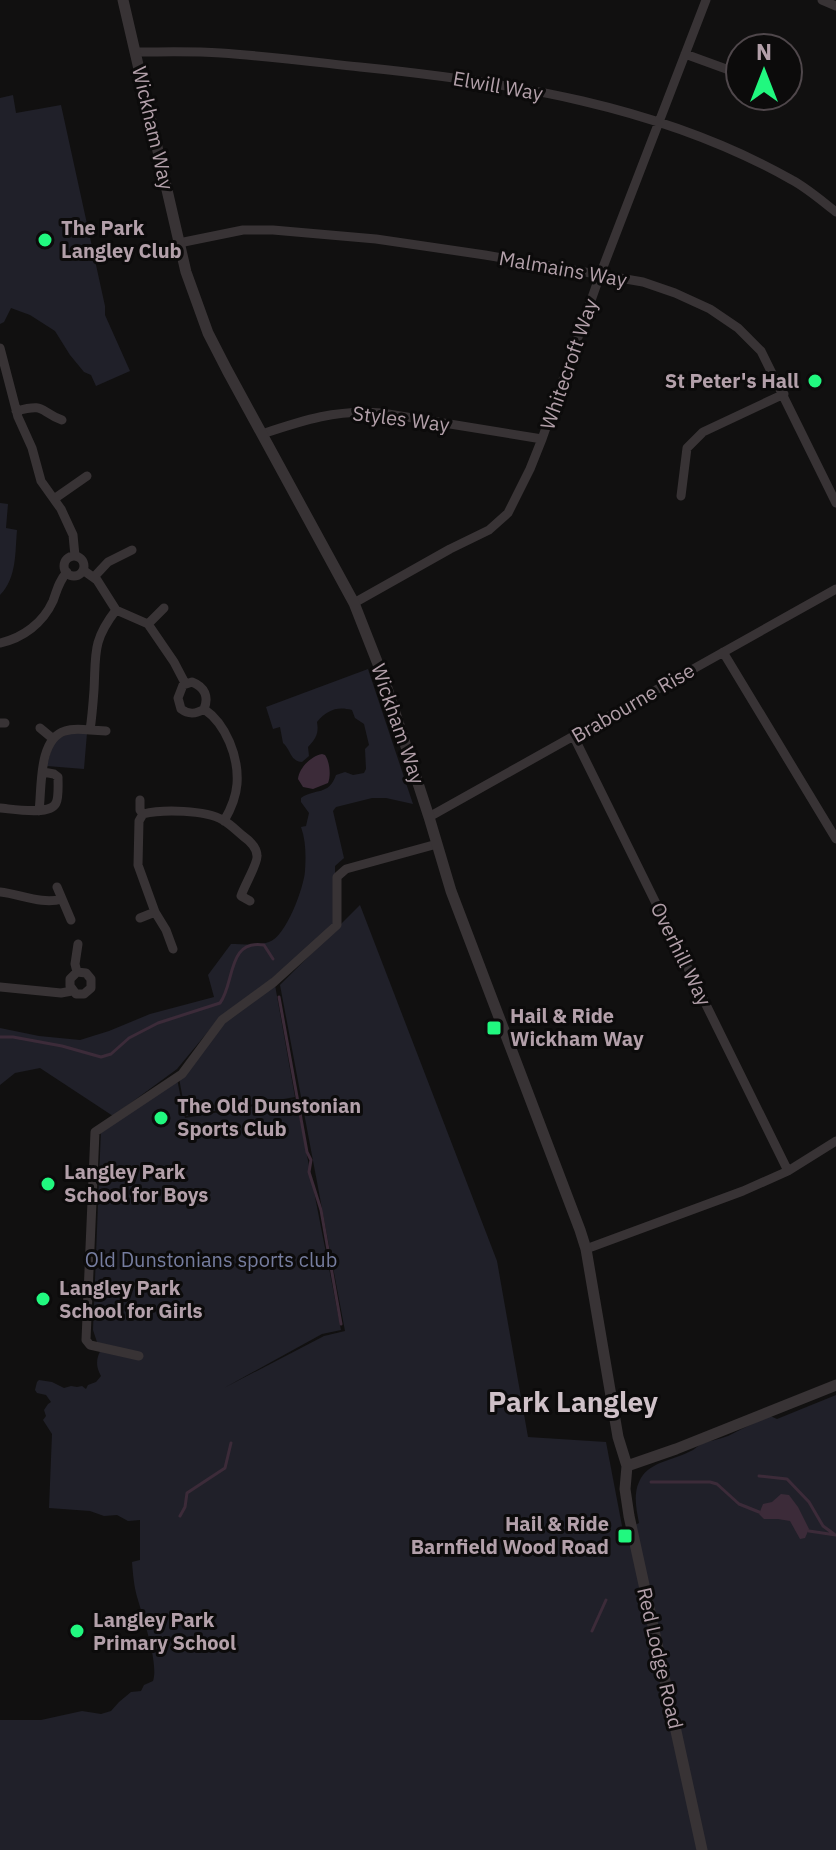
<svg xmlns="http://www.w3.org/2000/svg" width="836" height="1850" viewBox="0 0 836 1850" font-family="'IBM Plex Sans',sans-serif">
  <rect width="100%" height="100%" fill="#111010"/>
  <path fill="#202029" d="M13,95l3,18 45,-8 44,201v9l25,56 -34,15 -5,-11 -7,-3 -14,-17 -15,-24 -25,-16 -19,-7 -7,14 -4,2v-226z
    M0,503l8,1 -2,24 11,2c-2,22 0,48 -17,65z
    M368,669l45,135 -27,-6h-14l-36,9 -3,4 11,47 -9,8v58l-65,56 -49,36 -44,53 -64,47 -73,-48 -25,5 -15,12v-57l39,8 41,4 29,-9 41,-17 64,-17 -6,-22 23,-31c11,0 27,2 38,-2 17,-5 35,-55 36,-71 1,-15 1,-30 -4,-44l5,-1 3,-13 -8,-11v-4c14,-10 28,-2 35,-23l9,-3 8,3 11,-2 2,-4 -1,-20 4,-4 -5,-21 -9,-6 -3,-8c-15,-4 -25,0 -35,12 2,11 -1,17 -9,25l1,9 -7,6c-12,-1 -11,-12 -19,-19l-3,-16 -7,2 -7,-22z
    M69,733h18l-3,36 -37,-3 6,-24z
    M360,905l137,356 31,176 78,5 17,89 16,-8c-3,-16 -7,-33 4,-48 11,-14 34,-16 50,-25 3,-2 6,-5 10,-7 9,-3 20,-4 29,-9 13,-7 25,-12 38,-18l7,3 59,-24v455h-836v-130h41l41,-9 19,3 10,-3 8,-9 12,-10 10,-1 3,-6 9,-4c6,-17 -10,-63 -15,-81 -4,-13 -5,-25 -6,-38l8,-2v-40l-12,1 -11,-6 -13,1 -14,-5 -41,-3 3,-74 -9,-14 3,-4 -2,-6 4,-6 3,-2 -5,-7 -9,-2 -2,-3 2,-8 2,-2 13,2 12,6 7,-2 6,1 5,-1 4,3 2,-4 8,-3 5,-6c-6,-11 -5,-19 2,-30l-6,-4 -4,-12 8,-201 76,-50 8,39 111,-19 45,231 -19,4 -98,54 100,-52 21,-5 -65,-346z
    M275,985l20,112 -109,19 -7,-38 46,-57z"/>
  <path fill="#3c2b39" d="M322,754l3,1c5,7 6,21 3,28l-15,6 -10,-2 -5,-8c1,-11 13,-23 24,-25z
    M781,1494l8,1 9,12 11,22 -4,9 -5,1 -10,-18 -12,-2h-14l-5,-5 4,-10 9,-2z"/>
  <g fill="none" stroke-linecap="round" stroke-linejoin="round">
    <path stroke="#3c2b39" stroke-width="3" d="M279,997l28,155 4,8 -2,12 12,38 20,114
      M0,1037h13l49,9 39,11 10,-3 18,-16 29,-15 62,-20c15,-20 7,-64 44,-58l9,14
      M759,1476l28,3 22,23 14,24 11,8
      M651,1482h59l7,2 22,20 20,8
      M180,1516l5,-9 2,-14 38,-25 6,-25
      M809,1531l27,4
      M592,1631l14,-31"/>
    <path stroke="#383335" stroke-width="9" d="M822,0l14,6
      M136,52c28,0 57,-1 85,1 46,3 93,9 139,14 149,15 300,38 432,113 15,8 30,21 44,32
      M685,54l55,20
      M179,243l64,-13h30l103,9 109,16 158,27 32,11 35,16 28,19 23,23 75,152
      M0,348l18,69 14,31 9,33 20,28 12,26 2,21
      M16,411c31,-8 22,0 46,9
      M262,434c42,-14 75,-25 120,-21l160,26
      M681,496l6,-48 16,-16 81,-38
      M54,499l33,-23
      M64 566a10 10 0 1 1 20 0a10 10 0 1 1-20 0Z
      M83,570l14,10 19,30 32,14 26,38 11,21
      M94,577l14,-15 24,-12
      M354,603l96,-54 39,-19 19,-17 22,-44 12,-30 58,-164 106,-275
      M148,624l16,-16
      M0,643c23,-5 43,-20 53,-42 4,-11 6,-20 14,-29
      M723,652l113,187
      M192,682c13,5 17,15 12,27 -8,5 -15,6 -23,0l-3,-11 5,-13z
      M204,709c22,15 35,48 33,75 -1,13 -6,25 -13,37
      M0,723h5
      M40,728l12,10
      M90,730l16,1
      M574,737l214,434
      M140,800v10l3,4
      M0,808c13,1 50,8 56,-5 3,-6 2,-18 2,-26l-4,-3 -11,-2
      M39,811c3,-23 -1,-72 26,-80 8,-3 17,-2 25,-1 2,-13 3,-26 4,-40 2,-36 -2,-49 22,-80
      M429,817l407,-228
      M57,887l14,33
      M0,892c20,2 42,13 62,7
      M140,918l15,-6
      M173,949l-7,-19 -11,-18 -17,-47 1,-44 4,-7c20,-5 62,-4 80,6 7,4 14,11 20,16 7,5 14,11 14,20 1,7 -13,30 -16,40l9,5
      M77,972l9,1 5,6v9l-7,6h-8l-6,-8v-7l7,-7 -2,-8 3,-20
      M0,987l61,6 11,-2
      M586,1249l157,-58 45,-20 48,-30
      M139,1356l-49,-11 -4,-5 9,-208 87,-58 40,-54 52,-38 63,-57v-48l9,-8 91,-25"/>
    <path stroke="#383335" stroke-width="11" d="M123,0l63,272 22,61 19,37 127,233 31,79 44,135 22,74 129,339 6,19 32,188 9,29 -2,23 4,27 73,334
      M627,1466l49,-17 160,-64"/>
  </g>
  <g fill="#21f87f" stroke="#0c0b0b" stroke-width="3">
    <circle cx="45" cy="240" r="8"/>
    <circle cx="815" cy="381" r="8"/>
    <rect x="486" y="1020" width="16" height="16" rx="4"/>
    <circle cx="161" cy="1118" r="8"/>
    <circle cx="48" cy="1184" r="8"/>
    <circle cx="43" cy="1299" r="8"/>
    <rect x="617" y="1528" width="16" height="16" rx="4"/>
    <circle cx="77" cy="1631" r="8"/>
  </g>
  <g text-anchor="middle" stroke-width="6" stroke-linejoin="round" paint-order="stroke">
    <g font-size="20" fill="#b3a0aa" stroke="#0c0b0b">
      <text transform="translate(498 86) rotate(10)" y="7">Elwill Way</text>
      <text transform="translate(153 128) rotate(77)" y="7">Wickham Way</text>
      <text transform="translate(563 269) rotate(10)" y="7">Malmains Way</text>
      <text transform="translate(569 364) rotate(-71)" y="7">Whitecroft Way</text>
      <text transform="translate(401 419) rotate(7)" y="7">Styles Way</text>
      <text transform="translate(633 703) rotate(-30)" y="7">Brabourne Rise</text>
      <text transform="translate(398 724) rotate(71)" y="7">Wickham Way</text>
      <text transform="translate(681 954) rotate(64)" y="7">Overhill Way</text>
      <text transform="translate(660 1658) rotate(77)" y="7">Red Lodge Road</text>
    </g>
    <g font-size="20" font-weight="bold" fill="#b3a0aa" stroke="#0c0b0b" text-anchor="start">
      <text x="61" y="235">The Park<tspan x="61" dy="23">Langley Club</tspan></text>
      <text x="799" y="388" text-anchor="end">St Peter's Hall</text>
      <text x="510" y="1023">Hail &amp; Ride<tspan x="510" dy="23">Wickham Way</tspan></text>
      <text x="177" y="1113">The Old Dunstonian<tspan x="177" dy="23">Sports Club</tspan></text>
      <text x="64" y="1179">Langley Park<tspan x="64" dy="23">School for Boys</tspan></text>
      <text x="59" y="1295">Langley Park<tspan x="59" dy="23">School for Girls</tspan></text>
      <text x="609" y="1531" text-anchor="end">Hail &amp; Ride<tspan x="609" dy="23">Barnfield Wood Road</tspan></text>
      <text x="93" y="1627">Langley Park<tspan x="93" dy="23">Primary School</tspan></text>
    </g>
    <g font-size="20" fill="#767d9f" stroke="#0c0b0b">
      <text x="211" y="1267">Old Dunstonians sports club</text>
    </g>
    <g font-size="28" font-weight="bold" fill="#cfc1c8" stroke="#0c0b0b">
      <text x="573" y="1412">Park Langley</text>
    </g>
  </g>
  <g transform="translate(764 72)"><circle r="38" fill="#0c0b0b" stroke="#4f474b" stroke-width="2"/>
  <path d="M0-6L14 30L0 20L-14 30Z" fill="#21f87f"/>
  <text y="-12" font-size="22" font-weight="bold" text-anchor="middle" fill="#b3a0aa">N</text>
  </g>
</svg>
